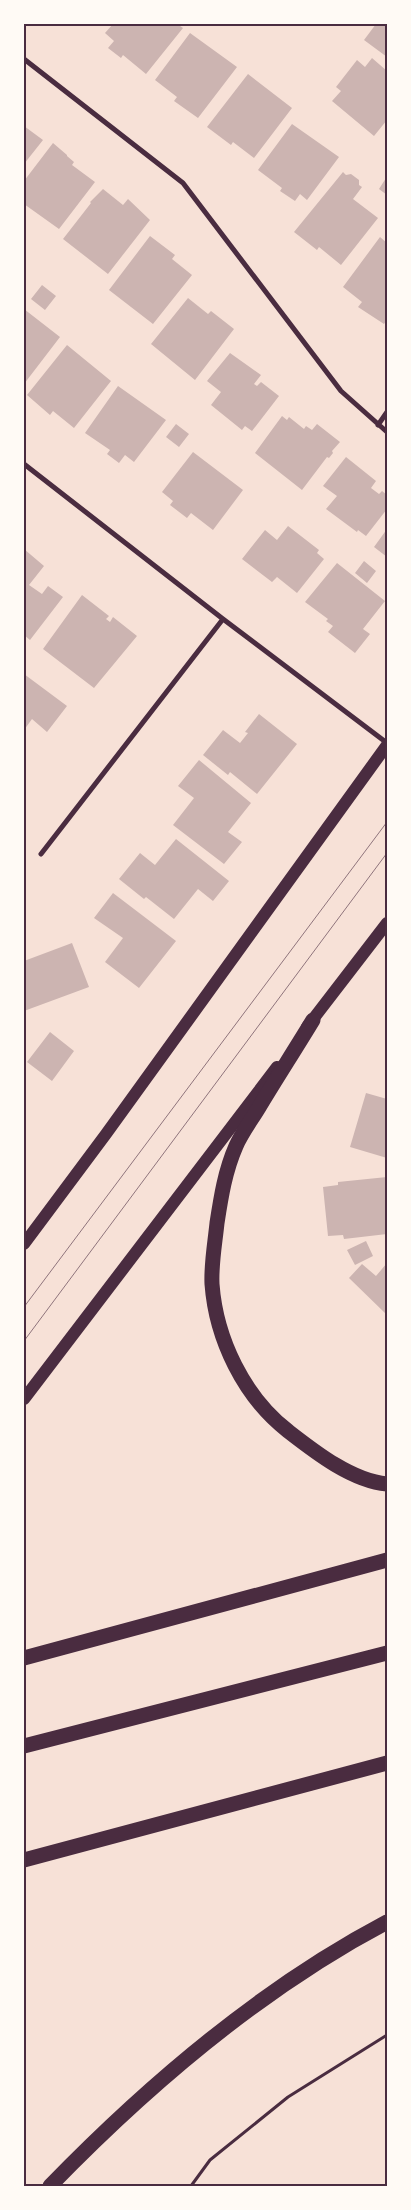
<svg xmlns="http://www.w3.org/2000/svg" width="411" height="2210" viewBox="0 0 411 2210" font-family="Lato,sans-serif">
  <rect width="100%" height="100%" fill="#f7e1d7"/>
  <path fill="#ccb4b1" d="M113,24h64l6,4 -37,46 -23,-19 -2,3 -13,-10 6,-7 -9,-8z
    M376,24h11v33l-23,-17z
    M190,33l47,34 -39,51 -24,-17 3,-4 -22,-17z
    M372,58l15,13v49l-13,16 -42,-35 9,-10 -5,-4 21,-27 8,7z
    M248,74l44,34 -38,50 -21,-16 -2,3 -24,-18z
    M292,124l47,33 -32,43 -7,-6 -5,7 -15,-10 2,-3 -24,-18z
    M24,126l19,14 -19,24z
    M53,143l14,12v1l7,6 -2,3 23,17 -36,47 -35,-25v-23z
    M343,172l3,3 5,-1 8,6v5l3,2 -9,12 25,19 -37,47 -22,-18 -2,3 -23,-18z
    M386,178l1,1v16l-8,-6z
    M103,189l20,16 5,-6 22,21 -42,54 -45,-35 28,-36 -1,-1z
    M150,236l25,19 -3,4 20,16 -39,49 -44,-34z
    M380,237l7,6v77l-3,4 -26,-17 4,-5 -19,-15z
    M42,285l14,11 -11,14 -14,-11z
    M188,298l20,16 3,-3 23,18 -39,51 -44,-36z
    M24,309l36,28 -36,47z
    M67,345l44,36 -37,47 -21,-17 -3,4 -23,-20z
    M230,353l31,22 -7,9 3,2 4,-4 18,14 -27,35 -7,-5 -3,4 -31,-25 10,-13 -14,-11z
    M118,386l48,34 -32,42 -9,-7 -6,8 -12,-9 3,-4 -25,-17z
    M282,416l5,4 2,-3 15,12 2,-3 6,4 5,-6 23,18 -8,9 1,2 -4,5 -2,-1 -25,33 -47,-37z
    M176,424l13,10 -10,13 -13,-10z
    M193,452l50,38 -30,40 -22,-17 -4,5 -17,-13 3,-4 -11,-9z
    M346,457l30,24 -5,7 8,6 3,-3 5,4v14l-21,27 -8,-6 -1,2 -31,-23 11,-13 -14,-10z
    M288,526l31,24 -2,3 7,6 -27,34 -20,-16 -5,5 -30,-23 23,-29 12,10z
    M387,529v28l-13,-10z
    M24,549l20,17 -15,19 13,9 6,-8 15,11 -33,43 -6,-5z
    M364,561l12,10 -9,12 -12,-10z
    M337,563l48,38 -22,28 7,5 -15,19 -27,-21 5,-6 -7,-5 2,-2 -23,-17z
    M82,595l27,21 -3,3 4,3 3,-5 24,19 -43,52 -51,-39z
    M24,674l43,32 -20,26 -15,-13 -8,11z
    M259,714l38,30 -40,50 -27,-22 -2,3 -25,-20 20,-25 17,13 8,-10 -3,-1z
    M199,760l52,43 -23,29 14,10 -18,22 -51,-39 21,-27 -16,-12z
    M176,839l53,42 -16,20 -15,-12 -24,30 -28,-22 -2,2 -25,-20 21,-26 15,12z
    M113,893l63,48 -37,47 -34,-26 18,-24 -29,-20z
    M72,943l17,44 -65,24v-50z
    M50,1032l24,19 -22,30 -25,-19z
    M366,1093l21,6v59l-37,-11z
    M387,1177v57l-43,5 -1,-4 -15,1 -5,-49 15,-2v-3z
    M366,1241l7,15 -18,9 -8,-15z
    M387,1263v52l-38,-37 13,-14 14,12z"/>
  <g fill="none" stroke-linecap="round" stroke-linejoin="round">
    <path stroke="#4a2c40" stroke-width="3" d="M191,2186l19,-26 78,-63 99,-62"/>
    <path stroke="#4a2c40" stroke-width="5" d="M24,59l159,124 158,208 46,41
      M378,425l9,-13
      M24,464l199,155 164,124
      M41,854l182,-235"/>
    <path stroke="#4a2c40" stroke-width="12" d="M307,1027l80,-104
      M24,1244l82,-110 281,-389
      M24,1399l253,-332"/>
    <path stroke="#4a2c40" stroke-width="15" d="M313,1020c-17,28 -35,56 -52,84 -8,14 -19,28 -25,42 -11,25 -15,51 -19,77 -2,20 -6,41 -5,61 4,55 32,113 76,147 27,21 64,50 99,53
      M24,1658l363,-98
      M24,1746l363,-93
      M24,1860l363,-97
      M50,2186c99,-102 210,-197 337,-264"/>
    <path stroke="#8f747c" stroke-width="1" d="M24,1307l363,-485
      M24,1341l363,-488"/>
  </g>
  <rect width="411" height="2210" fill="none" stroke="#fffaf5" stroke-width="50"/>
  <rect x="25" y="25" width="361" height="2160" fill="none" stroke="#4a2c40" stroke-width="2"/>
</svg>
